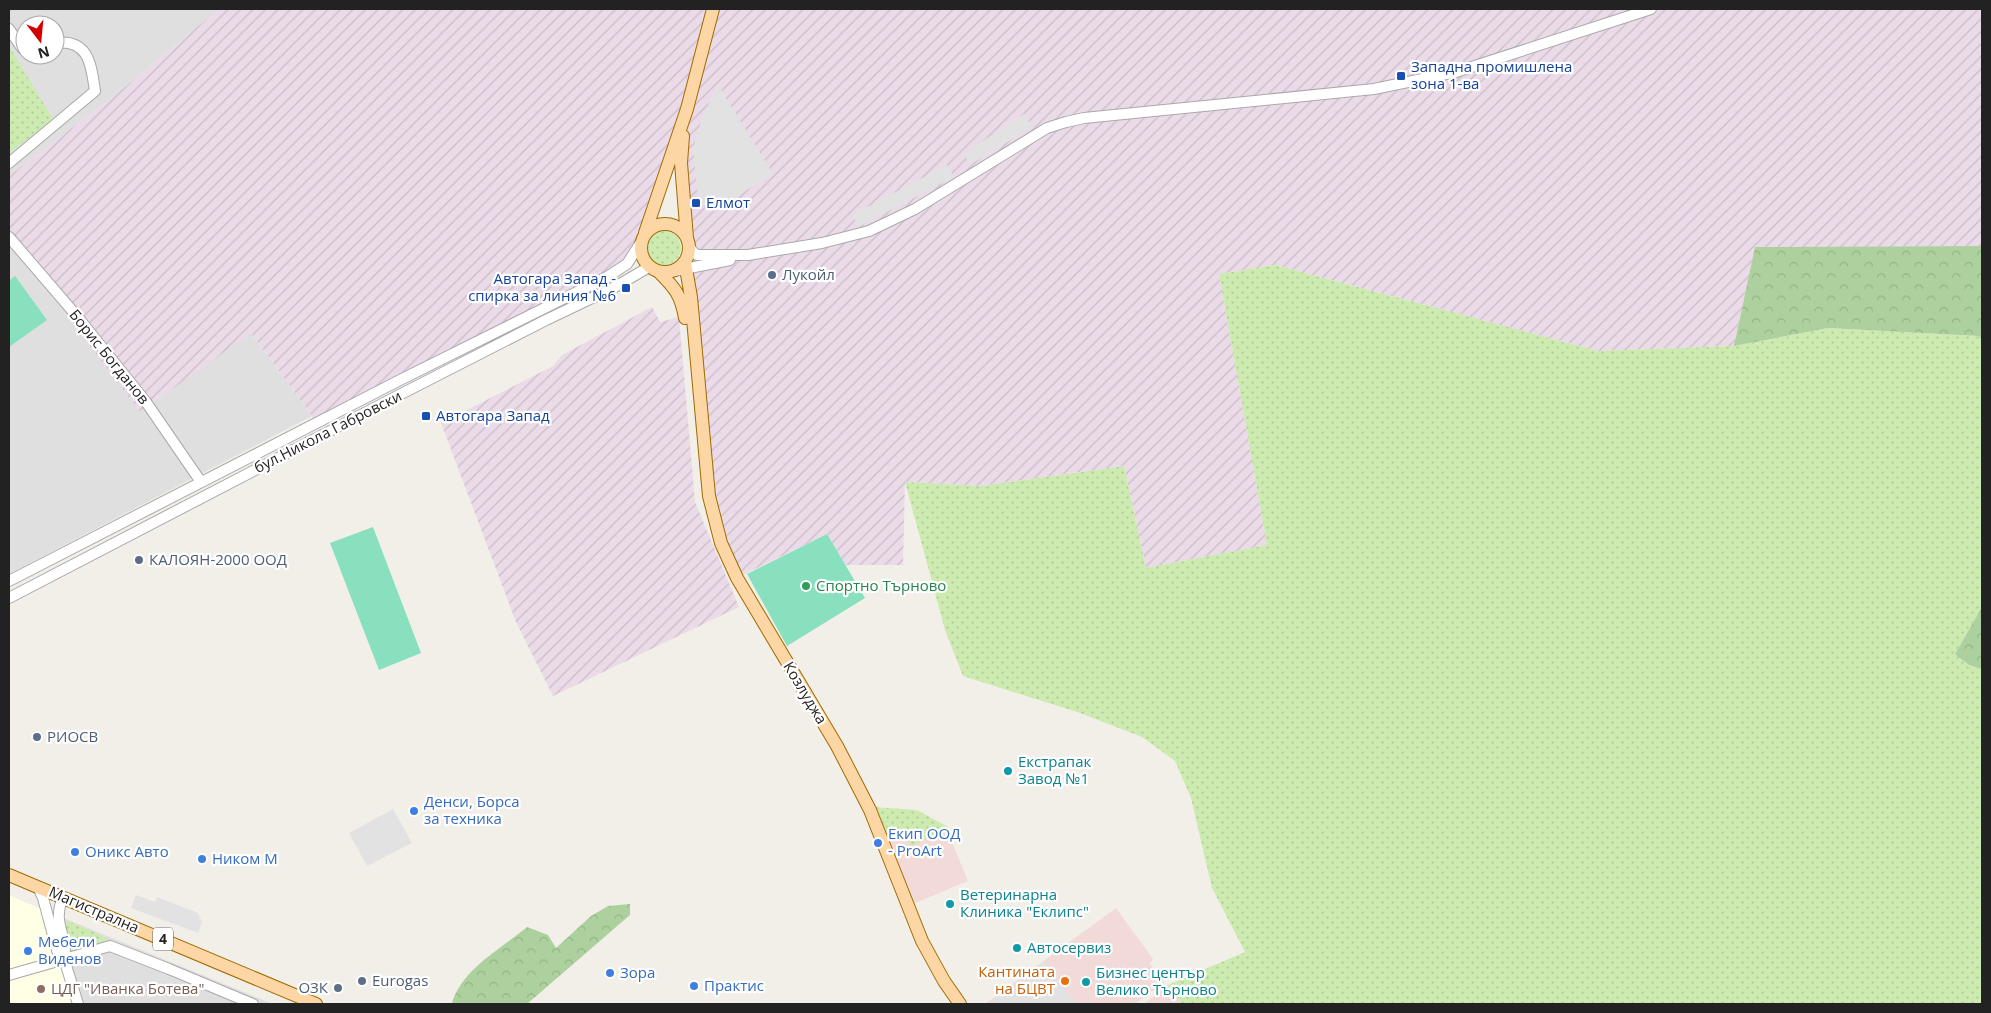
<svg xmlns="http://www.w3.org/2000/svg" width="1991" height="1013" viewBox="0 0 1991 1013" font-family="'Open Sans',sans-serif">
  <defs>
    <pattern id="industrial-furrows" width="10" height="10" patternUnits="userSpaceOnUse" patternTransform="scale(1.25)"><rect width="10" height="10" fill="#ebdbe8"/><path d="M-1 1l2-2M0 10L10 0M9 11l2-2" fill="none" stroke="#c9bcc7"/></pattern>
    <pattern id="grass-dots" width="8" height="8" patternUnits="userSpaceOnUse" patternTransform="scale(1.25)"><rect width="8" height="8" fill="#cdebb0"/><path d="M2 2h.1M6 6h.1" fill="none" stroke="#b0c997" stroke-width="1.8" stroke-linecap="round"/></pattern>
    <pattern id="forest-crowns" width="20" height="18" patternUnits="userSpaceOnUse" patternTransform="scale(1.25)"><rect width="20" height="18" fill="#add19e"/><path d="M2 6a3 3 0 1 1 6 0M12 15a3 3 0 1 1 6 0" fill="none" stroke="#95b388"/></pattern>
  </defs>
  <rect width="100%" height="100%" fill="#f2efe9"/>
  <path fill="#e0dfdf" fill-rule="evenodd" d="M9,9h210l-100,83 -110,84zM25,25h30v30h-30z
    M9,229l38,46 204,58 61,83 -303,158z
    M9,895l45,19 219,90h-264z"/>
  <path fill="#f2dad9" d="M903,829l8,16 36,-15 21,51 -55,23 -30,-71z
    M1116,908l37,51 -3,4 14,20 -29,21h-150z
    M1168,985l14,19h-38l18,-14z"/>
  <path fill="url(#industrial-furrows)" d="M219,9h1763v237l-227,2 -21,98 -136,5 -323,-86 -56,9 48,271 -121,23 -22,-102 -143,20 -76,-4 -2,83h-58l-18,-31 -90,44 -16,-35 -36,-280 3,-10 -2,-27v-114l-46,132 -13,20 -312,160 -3,-8 -61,-83 -111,79 -70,-91 -23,-46 -38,-46v-53l110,-84z
    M652,307l8,15 19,-5 16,185 44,105 -186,89 -37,-74 -75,-199 112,-57 9,-11z"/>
  <path fill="#ffffe5" d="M9,895l45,19 24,90h-69z"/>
  <path fill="url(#grass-dots)" d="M9,46l44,73 -44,34z
    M647 248a17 17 0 1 1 34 0a17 17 0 1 1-34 0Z
    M1275,265l323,86 136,-5 94,-18 150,8 4,3v268l-27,47 14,11 13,4v335h-800l-14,-19 77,-33 -33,-64 -21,-90 -16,-37 -33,-24 -62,-24 -117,-37 -18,-46 -40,-148 76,4 143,-20 22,102 121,-23 -48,-271z
    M874,807l43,3 31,17 -1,3 -36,16 -8,-17 -20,4z
    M61,918l46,20 1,2 -36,9 -3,-3z"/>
  <path fill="url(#forest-crowns)" d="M1982,246v93l-4,-3 -150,-8 -94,18 21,-99z
    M1982,607v62l-13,-4 -14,-11z
    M630,904v11l-103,89h-77l2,-1c10,-34 49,-54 75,-76l21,8 8,13 35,-32 17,-10z"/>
  <path fill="#88e0be" d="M15,276l32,44 -38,27v-66z
    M373,527l48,126 -42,17 -49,-127z
    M827,534l38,64 -78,48 -40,-72z"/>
  <path fill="#e2e2e2" d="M718,85l55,89 -54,33 -16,-1 -5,-10 -5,-48 10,-33z
    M1024,114l8,13 -61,37 -8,-10z
    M947,165l7,12 -96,50 -6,-12z
    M393,809l19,34 -45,23 -18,-33z
    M136,895l19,7 2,-5 41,16 4,9 -4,11 -67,-25z
    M1044,961l32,43h-85l-1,-2z"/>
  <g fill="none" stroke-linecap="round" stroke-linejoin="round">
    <defs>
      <path id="minor" d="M9,29l13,19 3,-1
        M9,163l86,-72c-4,-27 -6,-52 -40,-48
        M9,237l67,78 70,87 55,80
        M689,246l4,6 4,3h51l74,-12 47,-12 46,-22 132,-81 19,-6 18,-4 290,-29 82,-17 195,-63
        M674,271l56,-11
        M9,581l391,-201 207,-103 20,-13 13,-20
        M9,598l396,-206 141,-72 69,-33 34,-20
        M38,887l5,11 15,56 6,5
        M63,897c-12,29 6,37 1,62l14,45
        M9,975l101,-29 59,23 84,35"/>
      <path id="major" d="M683,136l-2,27 6,75
        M641 248a24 24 0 1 1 48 0a24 24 0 1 1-48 0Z
        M645,233l42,-124 26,-100
        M685,263l6,34 18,199 12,47 16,35 100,168 15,29 18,35 52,131 22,40 16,23
        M659,272c16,16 22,23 26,46
        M9,875l307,129"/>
    </defs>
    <use href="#minor" stroke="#a9a9a9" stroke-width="12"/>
    <use href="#major" stroke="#a06b00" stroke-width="14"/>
    <use href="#minor" stroke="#fff" stroke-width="10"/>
    <use href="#major" stroke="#fcd6a4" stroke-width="12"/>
  </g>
  <g fill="#1a4fb4" stroke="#fff" stroke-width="2">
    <rect x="1396" y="71" width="10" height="10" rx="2.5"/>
    <rect x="691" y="198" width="10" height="10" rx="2.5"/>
    <rect x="621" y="283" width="10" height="10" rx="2.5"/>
    <rect x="421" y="411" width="10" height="10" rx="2.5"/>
  </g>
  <g fill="#5c6f8a" stroke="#fff" stroke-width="2">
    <circle cx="772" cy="275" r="5"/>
    <circle cx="139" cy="560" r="5"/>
    <circle cx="37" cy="737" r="5"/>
    <circle cx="362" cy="981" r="5"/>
    <circle cx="338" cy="988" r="5"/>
  </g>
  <circle fill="#2e9e5b" stroke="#fff" stroke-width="2" cx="806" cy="586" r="5"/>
  <g fill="#0f9aa8" stroke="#fff" stroke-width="2">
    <circle cx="1008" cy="771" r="5"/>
    <circle cx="950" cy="904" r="5"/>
    <circle cx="1017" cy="948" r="5"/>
    <circle cx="1086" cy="982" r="5"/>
  </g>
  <g fill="#3f7fe0" stroke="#fff" stroke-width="2">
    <circle cx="414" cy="811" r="5"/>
    <circle cx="878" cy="843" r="5"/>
    <circle cx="75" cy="852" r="5"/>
    <circle cx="202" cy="859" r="5"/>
    <circle cx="28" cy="951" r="5"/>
    <circle cx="610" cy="973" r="5"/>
    <circle cx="694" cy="986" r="5"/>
  </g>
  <circle fill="#e8710a" stroke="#fff" stroke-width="2" cx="1065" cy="981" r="5"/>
  <circle fill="#8d6e63" stroke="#fff" stroke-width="2" cx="41" cy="989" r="5"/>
  <g text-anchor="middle" stroke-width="4.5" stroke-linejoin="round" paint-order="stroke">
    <rect fill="#fff" stroke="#646464" stroke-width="1" x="153" y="927.5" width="20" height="23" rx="4"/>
    <g font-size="14" font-weight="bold" fill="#222">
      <text x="163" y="944">4</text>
    </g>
    <g font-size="15" fill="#164399" stroke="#fff" text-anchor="start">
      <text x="1411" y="72">Западна промишлена<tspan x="1411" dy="17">зона 1-ва</tspan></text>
      <text x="706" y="208">Елмот</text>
      <text x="616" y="284" text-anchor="end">Автогара Запад -<tspan x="616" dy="17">спирка за линия №6</tspan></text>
      <text x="436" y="421">Автогара Запад</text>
    </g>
    <g font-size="15" fill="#4e5e75" stroke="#fff" text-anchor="start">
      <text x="782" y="280">Лукойл</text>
      <text x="149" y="565">КАЛОЯН-2000 ООД</text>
      <text x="47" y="742">РИОСВ</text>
      <text x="372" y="986">Eurogas</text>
      <text x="328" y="993" text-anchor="end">ОЗК</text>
    </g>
    <g font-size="15" fill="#222" stroke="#fff">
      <text transform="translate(109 357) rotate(51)" y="5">Борис Богданов</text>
      <text transform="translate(328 432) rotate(-27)" y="5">бул.Никола Габровски</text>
      <text transform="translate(805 693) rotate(59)" y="5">Козлуджа</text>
      <text transform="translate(94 910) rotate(23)" y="5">Магистрална</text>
    </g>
    <g font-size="15" fill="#27864d" stroke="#fff" text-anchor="start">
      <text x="816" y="591">Спортно Търново</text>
    </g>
    <g font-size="15" fill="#0d838f" stroke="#fff" text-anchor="start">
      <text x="1018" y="767">Екстрапак<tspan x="1018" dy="17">Завод №1</tspan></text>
      <text x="960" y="900">Ветеринарна<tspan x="960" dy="17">Клиника "Еклипс"</tspan></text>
      <text x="1027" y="953">Автосервиз</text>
      <text x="1096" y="978">Бизнес център<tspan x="1096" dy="17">Велико Търново</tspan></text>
    </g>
    <g font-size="15" fill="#366cbe" stroke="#fff" text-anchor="start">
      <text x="424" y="807">Денси, Борса<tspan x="424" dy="17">за техника</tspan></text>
      <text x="888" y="839">Екип ООД<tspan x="888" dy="17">- ProArt</tspan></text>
      <text x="85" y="857">Оникс Авто</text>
      <text x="212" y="864">Ником М</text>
      <text x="38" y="947">Мебели<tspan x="38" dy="17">Виденов</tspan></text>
      <text x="620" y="978">Зора</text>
      <text x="704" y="991">Практис</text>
    </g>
    <g font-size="15" fill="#c56008" stroke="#fff" text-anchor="end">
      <text x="1055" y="977">Кантината<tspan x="1055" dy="17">на БЦВТ</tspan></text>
    </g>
    <g font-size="15" fill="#785e54" stroke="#fff" text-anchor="start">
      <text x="51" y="994">ЦДГ "Иванка Ботева"</text>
    </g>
  </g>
  <rect width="1991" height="1013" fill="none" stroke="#222222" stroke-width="20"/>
  <g transform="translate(40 40) rotate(164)"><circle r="24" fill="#ffffff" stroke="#a7a7a7"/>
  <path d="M0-4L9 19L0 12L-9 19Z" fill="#d40000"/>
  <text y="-8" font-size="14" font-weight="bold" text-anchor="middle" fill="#222222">N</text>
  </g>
</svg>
